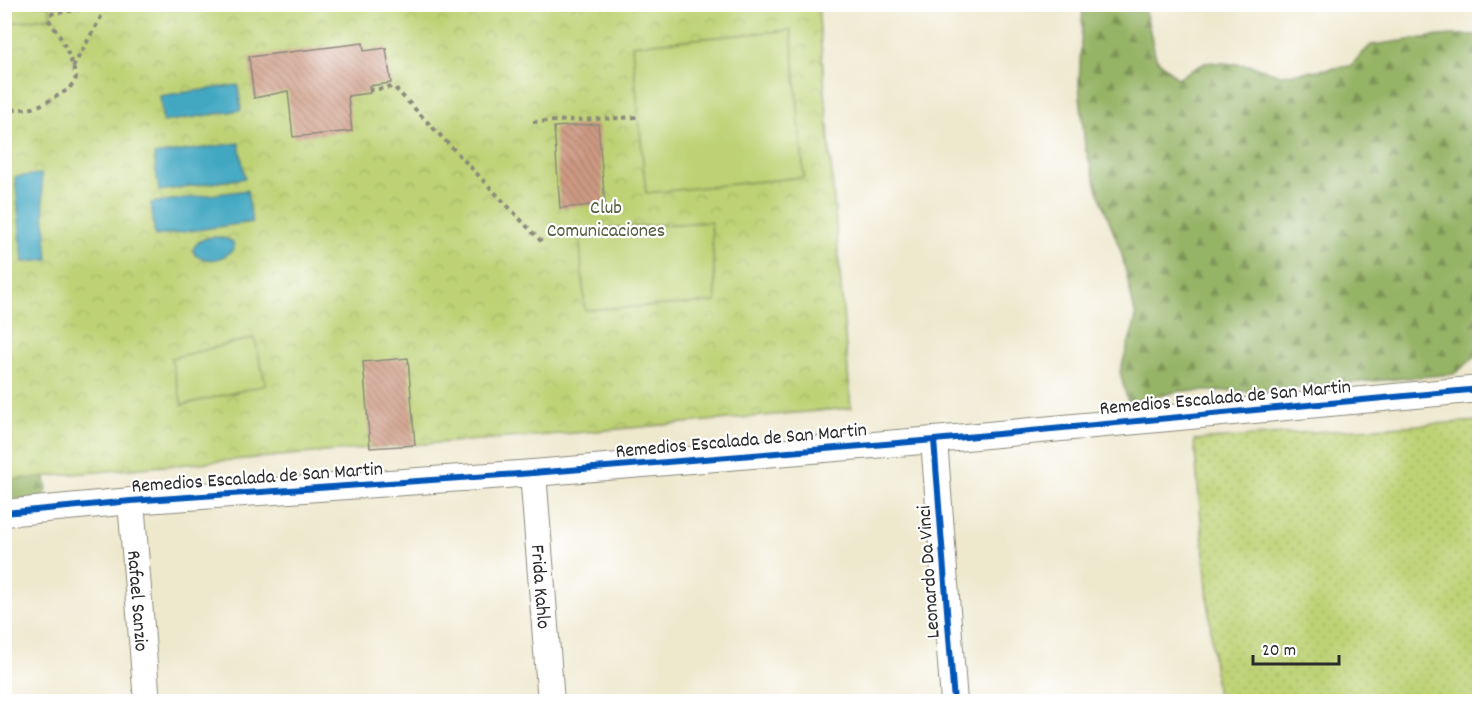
<svg xmlns="http://www.w3.org/2000/svg" width="1484" height="706" viewBox="0 0 1484 706" font-family="Dekko,sans-serif">
  <defs>
    <pattern id="grass-dots" width="8" height="8" patternUnits="userSpaceOnUse" patternTransform="scale(1.5)"><rect width="8" height="8" fill="#bed275"/><path d="M2 2h.1M6 6h.1" fill="none" stroke="#a3b465" stroke-width="1.8" stroke-linecap="round"/></pattern>
    <pattern id="forest-firs" width="22" height="20" patternUnits="userSpaceOnUse" patternTransform="scale(1.5)"><rect width="22" height="20" fill="#96b466"/><path d="M5 1l3.5 6h-7zM16 11l3.5 6h-7z" fill="#7b9354"/></pattern>
    <pattern id="park-crowns" width="20" height="18" patternUnits="userSpaceOnUse" patternTransform="scale(1.5)"><rect width="20" height="18" fill="#bed275"/><path d="M2 6a3 3 0 1 1 6 0M12 15a3 3 0 1 1 6 0" fill="none" stroke="#a3b465"/></pattern>
    <pattern id="building-back-hatch" width="6" height="6" patternUnits="userSpaceOnUse" patternTransform="scale(1.5)"><rect width="6" height="6" fill="#ce9a83"/><path d="M-1 5l2 2M0 0l6 6M5-1l2 2" fill="none" stroke="#a77e6b"/></pattern>
  </defs>
  <rect width="100%" height="100%" fill="#fff"/>
  <filter id="ink" filterUnits="userSpaceOnUse"><feTurbulence type="fractalNoise" baseFrequency=".0167" numOctaves="2"/><feDisplacementMap in="SourceGraphic" scale="12" xChannelSelector="R" yChannelSelector="G"/><feConvolveMatrix kernelMatrix="1 2 1 2 8 2 1 2 1" color-interpolation-filters="sRGB"/></filter>
  <filter id="wash" filterUnits="userSpaceOnUse"><feTurbulence type="fractalNoise" baseFrequency=".008" numOctaves="4" result="noise"/><feDisplacementMap in="SourceGraphic" scale="24" xChannelSelector="R" yChannelSelector="G"/><feGaussianBlur stdDeviation="1.35" result="paint"/><feColorMatrix in="noise" values="0 0 0 0 0 0 0 0 0 0 0 0 0 0 0 0 0 1.4 0 .05"/><feComposite in="paint" operator="in"/></filter>
  <g filter="url(#wash)">
    <rect width="100%" height="100%" fill="#eee8cd"/>
    <path fill="url(#grass-dots)" stroke="#747e50" stroke-width="1.5" d="M1479,421v280h-262l-23,-261z"/>
    <path fill="url(#forest-firs)" stroke="#607048" stroke-width="1.5" d="M1083,5h61l12,53 21,20 30,-16 42,3 32,10 69,-9 21,-21c36,-4 72,-12 108,-10v319l-25,20 -202,17h-72l-52,12 -8,-31 16,-54 -14,-64 -23,-60 -14,-47 -6,-63z
      M4,421l39,45 4,24 -17,32 -26,3z"/>
    <path fill="url(#park-crowns)" stroke="#747e50" stroke-width="1.5" d="M5,5h813l33,403 -276,25 -205,15 -365,32z"/>
    <path fill="#bed275" stroke="#747e50" stroke-width="1.5" d="M4,5h45l2,12 -46,7z
      M791,30l13,147 -158,16 -14,-148z
      M711,222l5,80 -131,8 -6,-80z
      M254,338l12,47 -84,20 -11,-47z"/>
    <path fill="#42a8c2" stroke="#366a76" stroke-width="1.5" d="M238,85l3,25 -78,12 -3,-26z
      M239,143l6,35 -86,13 -5,-36z
      M41,174l7,86 -25,2 -8,-85z
      M247,190l5,32 -97,14 -4,-33z
      M213,237c8,0 13,1 20,5l1,6c-10,12 -25,15 -39,7l-2,-5c3,-8 11,-12 20,-13z"/>
    <g id="blocks">
      <path fill="url(#building-back-hatch)" d="M363,43l1,8 22,-3 5,35 -22,3 1,7 -22,3 4,35 -59,6 -5,-46 -34,7 -5,-41z
        M598,124l7,80 -45,4 -6,-81z
        M408,358l7,87 -45,3 -7,-86z"/>
    </g>
  </g>
  <g filter="url(#ink)">
    <use href="#blocks" fill-opacity="0" stroke="#8c8a7c" stroke-width="1.5"/>
    <g fill="none" stroke-linecap="round" stroke-linejoin="round">
      <defs>
        <g id="minor">
          <path d="M934,440l20,262"/>
          <path id="s1" d="M533,473l18,229"/>
          <path id="s2" d="M131,501l16,201"/>
          <path d="M4,513l127,-12 402,-28 401,-33 546,-51"/>
        </g>
      </defs>
      <use href="#minor" stroke="#8c8a7c" stroke-width="28"/>
      <path stroke="#8c8a7c" stroke-width="4" stroke-dasharray="4.5 4.5" stroke-linecap="butt" d="M50,14l65,-10
        M73,67l34,-61
        M369,90l25,-3 148,155
        M4,114l10,-4 19,-2 14,-6 22,-13 7,-11c-5,-21 -15,-43 -29,-60
        M533,122l106,-5"/>
      <use href="#minor" stroke="#fff" stroke-width="26"/>
      <defs>
        <path id="cycleway" d="M934,440l20,262
          M4,513l127,-12 402,-28 401,-33 546,-51"/>
      </defs>
      <use href="#cycleway" stroke="#fff" stroke-width="10"/>
      <use href="#cycleway" stroke="#0057b8" stroke-width="6"/>
    </g>
  </g>
  <g text-anchor="middle" stroke-width="4.5" stroke-linejoin="round" paint-order="stroke">
    <g font-size="20" fill="#575d41" stroke="#fff">
      <text x="606" y="213">Club<tspan x="606" dy="23">Comunicaciones</tspan></text>
    </g>
    <g font-size="20" fill="#2b2b2b" stroke="#fff">
      <text transform="translate(1225 396) rotate(-5)" y="7">Remedios Escalada de San Martin</text>
      <text transform="translate(741 439) rotate(-5)" y="7">Remedios Escalada de San Martin</text>
      <text transform="translate(257 476) rotate(-4)" y="7">Remedios Escalada de San Martin</text>
      <text transform="translate(927 572) rotate(-94)" y="7">Leonardo Da Vinci</text>
      <text dy="7" stroke="none"><textPath href="#s1" startOffset="114">Frida Kahlo</textPath></text>
      <text dy="7" stroke="none"><textPath href="#s2" startOffset="100">Rafael Sanzio</textPath></text>
    </g>
  </g>
  <rect width="1484" height="706" fill="none" stroke="#fff" stroke-width="24"/>
  <path d="M1253 655v9h86v-9" fill="none" stroke="#2b2b2b" stroke-width="3"/>
  <text x="1262" y="655" font-size="18" fill="#2b2b2b" stroke="#ffffff" stroke-width="4.5" paint-order="stroke">20 m</text>
</svg>
